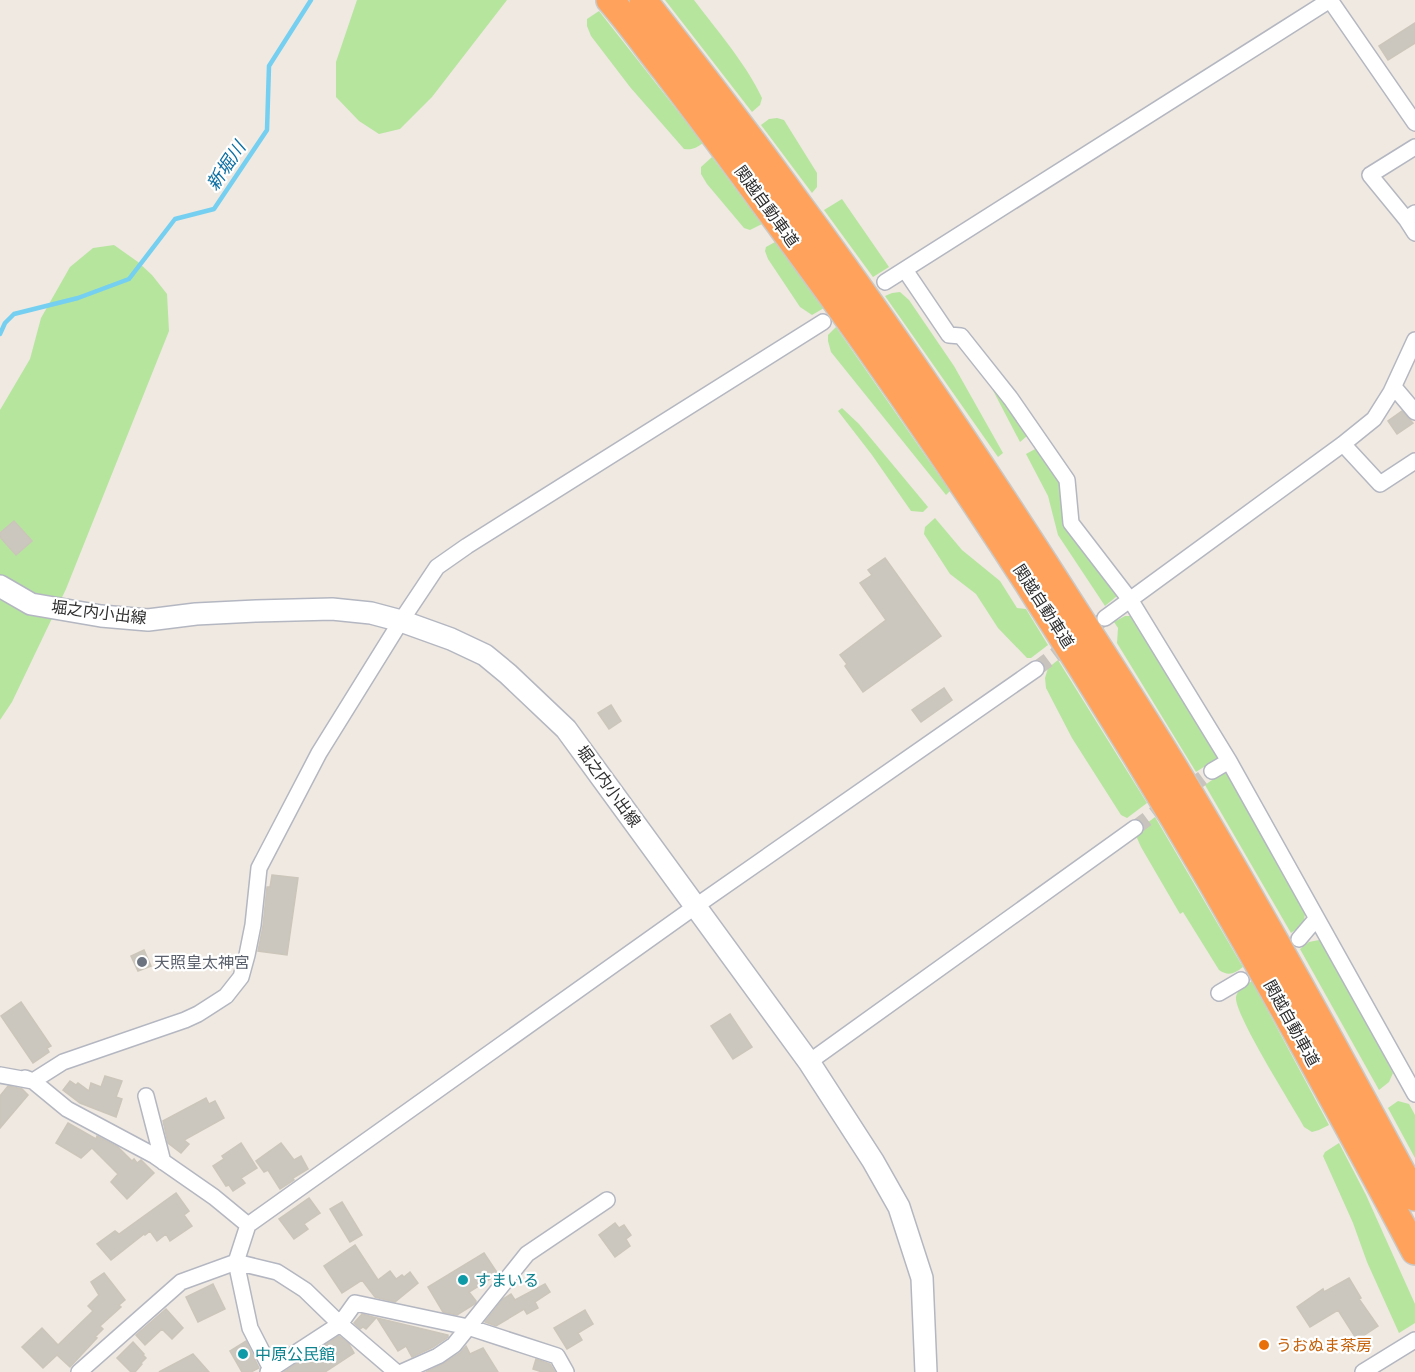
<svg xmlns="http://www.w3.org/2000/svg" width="1415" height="1372" viewBox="0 0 1415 1372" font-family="'Alegreya Sans','Noto Sans JP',sans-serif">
  <rect width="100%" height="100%" fill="#efe9e1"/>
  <path fill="#b6e59e" d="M357,0h150l-75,97 -32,32 -21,5 -20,-13 -23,-24v-35z
    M665,0h29c22,29 53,65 68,98l-2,7 -8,7z
    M599,11l104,132c-7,5 -10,7 -19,6l-54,-62 -39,-51 -4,-10v-7z
    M777,118l7,2 33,53v14l-5,6 -51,-68 8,-6z
    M712,157l50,67 -12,6 -6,-2 -37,-44 -6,-10v-7z
    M842,199l47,68 -16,10 -49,-67z
    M775,242l49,66 -12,7 -12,-8 -32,-48 -3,-8 1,-4z
    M114,245l24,17 14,13 15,19 2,37 -103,258 -54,113 -12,18v-310l30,-51 11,-41 29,-51 23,-19z
    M900,292l9,8 45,66 49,87 -5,4 -113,-161 7,-3z
    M836,327l114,164 -4,4 -115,-143 -3,-11v-6z
    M975,356l53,74 -1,6 -7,6z
    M842,408l17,16 69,83 -5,5 -12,-1 -39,-56 -34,-44z
    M1037,448l21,25 11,50 48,73 -12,10 -47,-71 -10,-39 -22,-42z
    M935,518l27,32 38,31 17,27 9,1 22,36 -17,13h-4l-29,-30 -22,-34 -26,-20 -26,-40 1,-7z
    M1125,616h5l89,141 -23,15 -79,-129 1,-15 -4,-6z
    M1058,660l89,143 -20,15 -6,-3 -49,-77 -26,-50 -1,-10 3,-10z
    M1228,772l77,137c0,15 -2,16 -14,24l-86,-148 17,-12z
    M1155,817l88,150c-8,6 -14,10 -24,3l-36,-58 -3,2 -39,-67 -4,-9 1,-8z
    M1319,940l5,3 69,130 -4,9 -10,8 -79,-141 9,-7z
    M1252,981l77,144 -10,5 -7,2 -8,-5c-11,-20 -70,-113 -68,-130 1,-7 10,-12 16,-16z
    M1398,1101l11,3 6,11v43l-27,-50z
    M1339,1143l27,52 49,109v19l-16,10 -32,-71 -14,-39 -30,-67 2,-4z"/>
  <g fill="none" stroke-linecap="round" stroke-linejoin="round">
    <path stroke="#75cff0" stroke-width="4.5" d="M0,334l5,-11 9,-9 64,-16 51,-19 46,-60 39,-10 53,-79 2,-64 42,-66"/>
  </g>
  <path fill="#cbc7bf" stroke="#cbc5ba" stroke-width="1.5" d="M1415,23v20l-27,17 -9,-14z
    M1402,411l11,12 -16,11 -9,-13z
    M14,521l18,20 -16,14 -16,-18v-4z
    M885,558l56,78 -78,56 -18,-26 2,-2 -7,-9 46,-35 -26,-37 12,-8 -4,-5z
    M944,688l8,12 -31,22 -9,-12z
    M611,705l10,16 -12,8 -11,-16z
    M272,875l26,3 -11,77 -29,-4 5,-25 4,-39h3z
    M144,950l7,16 -13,5 -7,-15z
    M21,1002l30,44 -4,2 2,4 -16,11 -32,-47z
    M730,1014l22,33 -19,12 -22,-33z
    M105,1076l17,5 -6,16 6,2 -6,18 -36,-14 -17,-13 7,-9 6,4 2,-2 11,8 2,-8 10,4z
    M8,1086l14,3 6,6 -28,33v-32z
    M206,1098l3,6 6,-3 9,17 -40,22 5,4 -8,9 -13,-10 -5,-22z
    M68,1123l28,16 1,-3 21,11 14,14 2,-2 3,4 4,-3 13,13 -27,26 -16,-17 7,-8 -26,-26 -11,10 -25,-15z
    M241,1143l16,25 -16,10 4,5 -12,8 -4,-6 -3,1 -13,-20 11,-7 -2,-3z
    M281,1143l13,17 7,-4 7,13 -15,9 1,2 -14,9 -12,-19 -4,2 -8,-11z
    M176,1193l13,18 -5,4 8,11 -22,15 -4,-7 -9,7 -7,-10 -5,4 -1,-1 -33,26 -14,-16 18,-13 4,3z
    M309,1198l11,15 -16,11 4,5 -14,10 -15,-20z
    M342,1202l20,33 -12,7 -20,-33z
    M615,1223l4,5 5,-3 7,10 -5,4 4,7 -15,11 -16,-22z
    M355,1245l23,35 12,-9 6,8 6,-4 2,2 6,-5 8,11 -23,19 -20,-5 -13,-17 -20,13 -18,-27z
    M484,1253l14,21 -29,18 7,9v2l-19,12 -14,-3 -15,-25z
    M104,1273l21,27 -6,5 2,2 -21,19 3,3 -8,8 2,1 -27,29 -13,-12 -14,13 -21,-21 20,-19 16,17 35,-34 -5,-5 11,-11 -8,-13z
    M1349,1278l12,20 -2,1 19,27 -21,14 -19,-30 -28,17 -13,-20 26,-18 1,3z
    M213,1284l12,25 -27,13 -12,-25z
    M545,1284l5,8 -15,10 3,6 -11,6 -3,-5 -28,17 -11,-4 18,-23 8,-5 4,6z
    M166,1309l17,19 -11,11 -10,-10 -17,16 -9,-10z
    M585,1310l8,14 -15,9 4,7 -15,9 -13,-21z
    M362,1314l14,4 -10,11 -3,-2 -3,2 -6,-6z
    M377,1318l71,17v2l-15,10 -21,10 -6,-11 -8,5z
    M339,1336l10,8 5,9 -29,19h-41z
    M246,1341l13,27 -8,4h-9l-12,-21z
    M133,1342l11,12 -1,1 3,3 -5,5 1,1 -7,8h-4l-14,-14z
    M466,1346l4,8 13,-6 15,24h-72l17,-8 17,-11z
    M193,1354l16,18h-50z
    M536,1359l14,5 5,8h-13l-9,-3z"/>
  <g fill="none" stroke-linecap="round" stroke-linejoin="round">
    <path stroke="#c8c4bd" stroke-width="15" stroke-dasharray="15 8" stroke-linecap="butt" d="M1036,669l69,-51
      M1135,828l77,-57"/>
    <defs>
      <path id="street" d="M1330,0l85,123
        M1415,213l-9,6 9,14
        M1406,219l-36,-44 45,-28
        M905,270l44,65 12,1 50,63 56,81 4,43 60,78 98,160 186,333
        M885,282l445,-282
        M1394,387l21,25
        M1343,444l37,40 35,-23
        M1105,618l238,-174 31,-25 17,-27 24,-52
        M1212,771l17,-10
        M1299,939l17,-20
        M1219,993l22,-13
        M809,1062l326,-234
        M0,1075l33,6 30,-19 122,-42 13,-6 28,-18 15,-19 6,-22 6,-30 6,-57 60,-115 82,-132 36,-54 30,-21 356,-224
        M25,1078l8,3 34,28 88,47 59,41 34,28
        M146,1096l17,66
        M271,1369l69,-45 15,-21 113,24 89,29 9,16
        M79,1372l102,-90 55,-20 41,10 28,18 35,34 56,48
        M268,1372l3,-3 -21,-41 -14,-66 12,-37 448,-319 340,-237
        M402,1372l36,-16 16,-11 73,-91 80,-54
        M1363,1372l52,-32"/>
      <path id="secondary" d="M0,586l31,18 70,12 47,4 48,-6 60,-3 76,-2 39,4 30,8 50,18 34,16 23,19 58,55 243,333 64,99 26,46 23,71 4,94"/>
      <path id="highway" d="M610,0c20,23 37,47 56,71 56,73 110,148 164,222 177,246 337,502 482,767 35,64 70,127 103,191
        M643,0c52,66 103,132 152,200 98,132 190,270 278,408 34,53 68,105 100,158 85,141 164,286 242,431"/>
    </defs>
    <use href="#street" stroke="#b4b7c1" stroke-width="18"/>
    <use href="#secondary" stroke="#b4b7c1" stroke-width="24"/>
    <use href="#highway" stroke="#c9c9c9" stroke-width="30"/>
    <use href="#street" stroke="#fff" stroke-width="15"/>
    <use href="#secondary" stroke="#fff" stroke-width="21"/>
    <use href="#highway" stroke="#ffa35c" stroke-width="27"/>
  </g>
  <circle fill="#6b7280" stroke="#fff" stroke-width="2" cx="142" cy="962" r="6"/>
  <g fill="#0f9aa8" stroke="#fff" stroke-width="2">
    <circle cx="463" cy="1280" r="6"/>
    <circle cx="243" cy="1354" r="6"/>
  </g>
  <circle fill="#e8710a" stroke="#fff" stroke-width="2" cx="1264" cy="1345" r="6"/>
  <g text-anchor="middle" stroke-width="4.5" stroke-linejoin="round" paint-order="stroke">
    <g font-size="16" fill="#2e2e2e" stroke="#fff">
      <text transform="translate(767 206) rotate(54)" y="6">関越自動車道</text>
      <text transform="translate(1044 606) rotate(57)" y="6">関越自動車道</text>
      <text transform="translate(99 612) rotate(7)" y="6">堀之内小出線</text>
      <text transform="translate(609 786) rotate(54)" y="6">堀之内小出線</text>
      <text transform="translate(1292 1023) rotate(61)" y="6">関越自動車道</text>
    </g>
    <g font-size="16" fill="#5b616d" stroke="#fff" text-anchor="start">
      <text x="154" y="968">天照皇太神宮</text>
    </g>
    <g font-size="16" fill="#0d838f" stroke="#fff" text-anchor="start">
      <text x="475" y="1286">すまいる</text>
      <text x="255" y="1360">中原公民館</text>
    </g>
    <g font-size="16" fill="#c56008" stroke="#fff" text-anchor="start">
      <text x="1276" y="1351">うおぬま茶房</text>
    </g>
    <g font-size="18" font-style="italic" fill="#0d6fa3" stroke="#fff">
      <text transform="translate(226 166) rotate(-56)" y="6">新堀川</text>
    </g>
  </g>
</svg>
